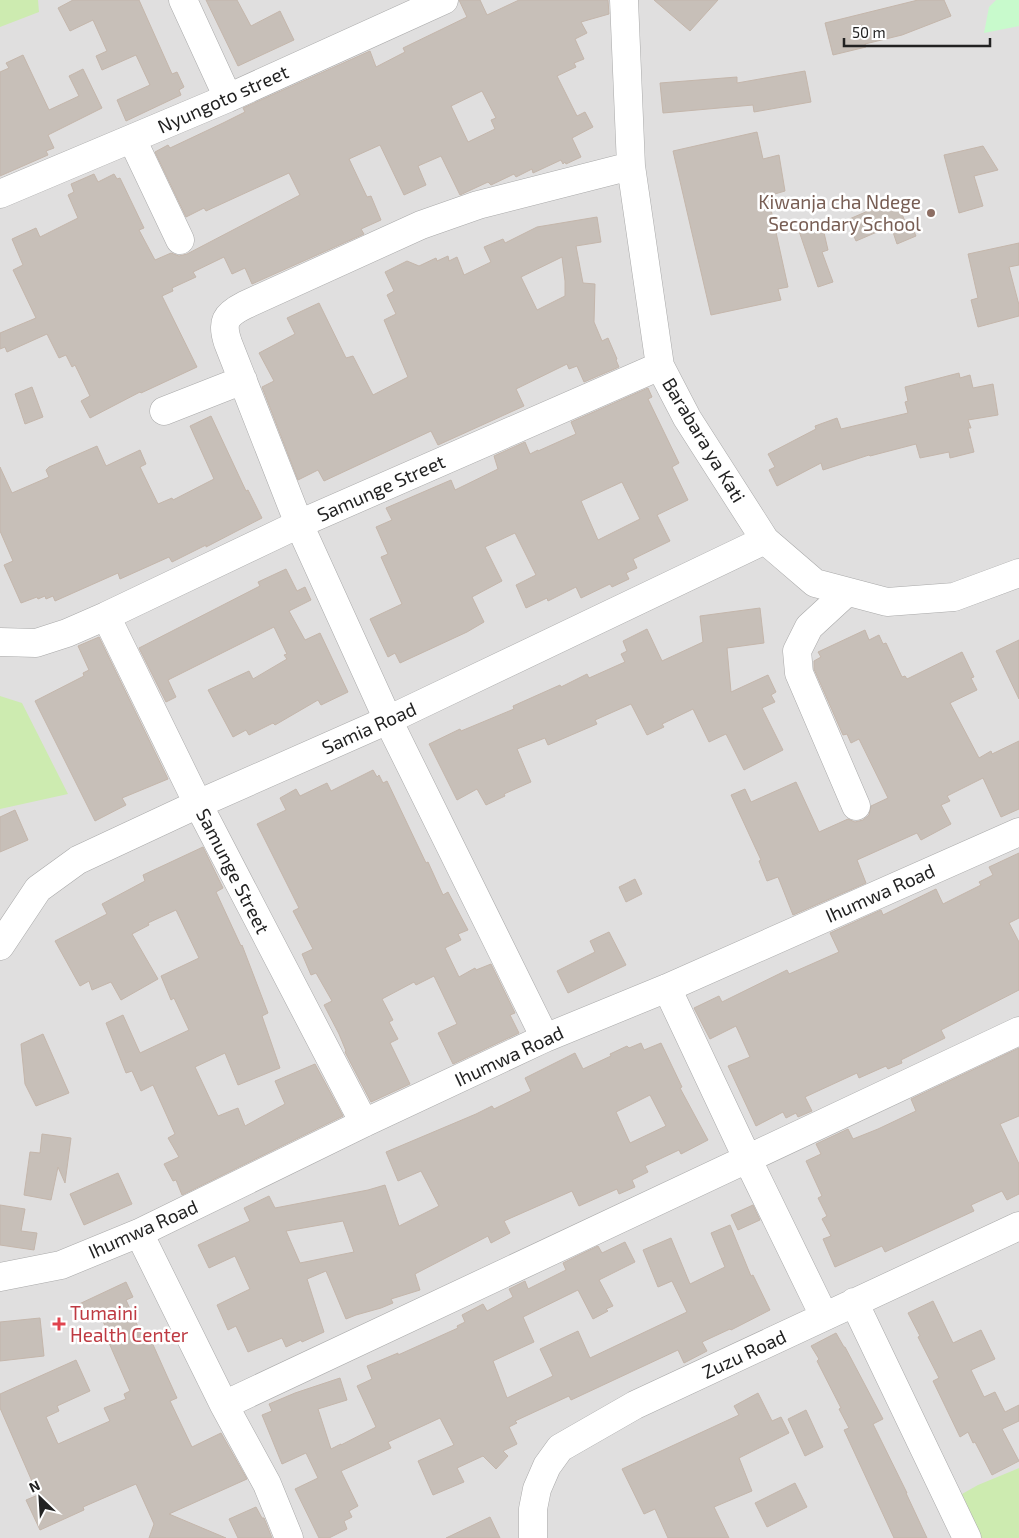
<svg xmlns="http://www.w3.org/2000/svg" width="1019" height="1538" viewBox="0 0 1019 1538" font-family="'Exo 2',sans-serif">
  <rect width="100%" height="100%" fill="#f2efe9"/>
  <path fill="#e0dfdf" d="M0,0h1019v1538h-1019z"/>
  <path fill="#cdebb0" d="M0,0h38l1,12 -39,15z
    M0,696l22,7 46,91 -68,15z
    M1019,1468v70h-37l-20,-44 16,-9z"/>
  <path fill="#c8facc" d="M996,0h23v26l-35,7 5,-26z"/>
  <path fill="#c7bfb8" stroke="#c4b6ab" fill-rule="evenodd" d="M73,0h66l33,74 5,-2 7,15 -5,3 2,5 -55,26 -9,-21 33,-15 -14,-30 -34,15 -6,-14 11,-5 -14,-31 -23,11 -12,-23z
    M206,0h31l14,26 29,-15 14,29 -56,26z
    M459,0h21l7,15 32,-15h89l1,14 -28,8 6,11 -12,6 9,20 -10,4 2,4 -19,9 20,40 8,-4 8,15 -21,11 9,19 -15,7 -1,-2 -2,2 -2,-4 -28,13 -1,-4 -16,8 -2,-3 -23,11 -3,-3 -28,13 -19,-39 -23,10 8,19 -22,10 -24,-50 -31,14 18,38 4,-1 10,24 -20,9 3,5 -112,50 -7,-16 -13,6 -8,-17 -31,15 3,5 -24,11 1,3 -11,5 35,71 -56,26 -1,-1 -50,26 -9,-17 9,-5 -15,-31 -3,2 -6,-12 -7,3 -12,-24 -40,18 -2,-5 -5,2v-16l36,-15 -23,-48 10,-5 -11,-26 24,-11 4,9 38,-19 -10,-23 6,-3 -3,-8 23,-10 4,8 16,-8 3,5 3,-1 24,50 -5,2 16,30 16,-7 8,3 8,-2 113,-59 -11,-22 -83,38 -2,-3 -18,9 -31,-65 13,-7 2,3 53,-25 22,-11 -2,-4 127,-57 6,16 29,-15 -2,-4 64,-31zM482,91l14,27 -5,2 4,9 -27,13 -17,-36z
    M654,0h64l-28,31z
    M918,0h26l7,16 -49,19 -37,9 1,3 -33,8 -8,-32z
    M23,55l26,55 30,-14 -10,-20 14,-7 19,39 -54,27 6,13 -8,3 2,4 -48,21v-104l9,-4 -3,-5z
    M805,71l6,31 -57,10 -1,-7 -90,8 -3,-30 77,-6v6z
    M757,132l6,27 16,-4 6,36 -17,5 20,91 -10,2 3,11 -70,15 -38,-164z
    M983,146l15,24 -24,6 9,30 -24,7 -15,-58z
    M896,199l10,25 4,-2 6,14 -19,8 -6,-18 -35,15 -9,-21z
    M597,217l4,25 -25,4 7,37 12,1 -1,38 8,19 6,-3 9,21 -1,1 3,7 -35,15 -7,-16 -8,3 -2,-5 -51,25 8,17 -86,39 -7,-14 -107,50 -6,-11 -20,10 -36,-93 12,-6 -15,-28 36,-19 -8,-16 32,-15 27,55 7,-2 20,39 35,-18 -24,-57 12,-6 -9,-19 7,-4 -9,-19 22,-11 12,5 17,-8 1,3 11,-5 1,5 8,-4 7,18 27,-13 -7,-15 19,-8 2,4 32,-16zM562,257l3,24v15l-28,14 -16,-33z
    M815,224h7l6,26 -6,2 11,30 -15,5 -20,-59z
    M1019,243v22l-10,2 10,38v11l-41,11 -7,-27 7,-2 -10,-44z
    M959,373l1,5 10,-3 3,13 20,-4 5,31 -30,5 3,8h-3l6,24 -24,6 -1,-6 -29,6 -4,-14 -46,12 -1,-1 -46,15 -2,-7 -44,23 -8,-16 6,-3 -7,-13 48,-25 -1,-3 22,-8 4,11 67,-16 -3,-11 3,-1 -3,-14z
    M32,387l11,30 -18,7 -10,-30z
    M648,388l4,9 -4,2 31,64 -7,4 16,33 -31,15 13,26 -37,18 4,9 -11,5 3,6 -17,8 -2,-3 -29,14 -5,-11 -28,14 -1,-3 -21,10 -10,-23 20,-10 -21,-42 -30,14 17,34 -30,16 12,25 -17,10 -67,31 -5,-10 -7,4 -18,-38 32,-15 -21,-47 7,-3 -12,-27 16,-7 -6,-12 65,-28 4,10 43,-21 -4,-13 31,-14 5,12 8,-4v1l38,-17 -5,-12zM622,482l18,37 -42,21 -17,-39z
    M211,416l35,75 2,-1 14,28 -56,29v-2l-34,17 -3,-5 -49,22 -2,-6 -63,28 -2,-5 -7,3 -1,-3 -7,3 -1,-2 -16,6 -17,-38 9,-4 -13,-30v-64l12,26 37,-16 -3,-7 3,-3 48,-21 9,20 34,-16 6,14 -6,3 18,37 14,-6 1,2 41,-21 -24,-53z
    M286,569l11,22 8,-4 6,13 -22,11 16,29 15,-7 28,59 -27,13 -3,-5 -43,25 -2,-2 -24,12 -3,-5 -13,7 -25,-47 41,-19 4,8 34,-20 -3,-4 3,-1 -13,-27 -106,53 8,17 -10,5 -27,-54 121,-62 -2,-4z
    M760,608l4,35 -37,5 4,44 37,-17 8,17 -5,3 4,7 -13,6 21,42 -39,20 -18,-36 -17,8 -16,-33 -31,15 2,3 -17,8 -16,-31 -36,16 2,4 -49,21 -3,-7 -28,11 14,33 -27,12 1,2 -19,9 -9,-16 -20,11 -28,-56 31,-15 1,2 53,-22 -1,-3 47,-21 1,2 26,-13 2,4 36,-16 -4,-8 6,-3 -4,-10 24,-12 15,32 41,-19 -3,-26z
    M865,630l4,10 10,-5 4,9 3,-1 16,34 3,-1 2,3 55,-27 12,25 -3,1 6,12 -27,13 29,55 12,-7 1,3 27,-13v68l-18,8 -18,-39 -36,18 3,5 -9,4 10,19 -30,16 -4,-7 -60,27 9,23 -73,32 -15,-38 -11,4 -8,-20 2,-1 -30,-65 14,-6 6,13 45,-20 23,50 29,-13 7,3 8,-2 6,-5 2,-9 17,-8 -29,-59 -8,4 -4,-9 -4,1 -29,-66v-8l7,-4 -3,-5z
    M99,637l69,142 -46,19 4,7 -31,16 -60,-120 49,-25 -1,-3 6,-3 -11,-24z
    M1019,640v59l-23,-48z
    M373,770l4,7 2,-2 4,8 4,-2 39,82 2,-1 15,33 5,-3 20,38 -10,4 3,6 -16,8 14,29 16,-9 1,2 15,-6 24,49 -5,2 9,18 -66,31 -15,-31 19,-9 -23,-48 -18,9 -2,-3 -32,17 11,21 -4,2 9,17 -8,4 20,41 -39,18 -26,-50 1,-1 -7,-17 -15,-29 8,-4 -16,-28 -5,2 -9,-21 11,-5 -20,-38 6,-3 -42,-84 29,-14 -6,-12 16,-9 4,7 27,-13 4,8z
    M15,810l13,30 -28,12v-35z
    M203,847l20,41 -7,4 25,54 1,-1 26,68 -6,3 18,52 -42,17 -13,-32 -30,14 23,49 20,-8 7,18 40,-22 -10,-23 40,-17 28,52 -161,79 -6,-15 -3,1 -9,-17 15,-7 -11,-19 7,-4 -22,-49 -12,6 -9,-20 -6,2 -20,-50 17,-8 17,38 49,-23 -15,-32 -3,2 -10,-24 38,-18 -23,-48 -28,13 1,2 -17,9 26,45 -37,21 -10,-18 -19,8 -3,-9 -9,5 -25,-45 52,-27 -5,-10 43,-23 -2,-6z
    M1019,853v65l-10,5 10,19v48l-78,40 4,8 -44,22 1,3 -14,6 -2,-3 -27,12 -2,-5 -52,24 7,14 -14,6 -2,-4 -10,5 -3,-6 -27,14 -28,-60 22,-9 -14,-31 -26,13 -16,-31 25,-12 3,6 65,-32 2,4 50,-22 -9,-19 51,-23 2,5 53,-26 7,15 38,-19 -2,-3 14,-7 -4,-8z
    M635,879l7,15 -16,8 -7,-15z
    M609,932l17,33 -58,28 -11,-22 38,-19 -5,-11z
    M43,1034l26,59 -33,13 -11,-22 -4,-40z
    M641,1043l3,7 17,-7 21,44 -2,1 28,52 -27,14 -2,-4 -34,16 3,6 -16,8 3,7 -16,7 -2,-5 -38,17 -7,-15 -68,30 6,12 -19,10 -3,-7 -73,38 5,16 -29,9 2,4 -12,5 -25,7 -10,4 -20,-48 -19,8 17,53 -22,10 -1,-2 -15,7 -4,-9 -34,14 -12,-26 -8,4 -11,-25 33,-16 -15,-33 -26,12 -11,-23 52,-24 -6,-13 25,-12 6,12 93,-18 17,-5 14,41 40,-20 -18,-35 -23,10 -12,-29 90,-38 16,-8 2,3 37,-18 -6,-13 50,-25 8,16 28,-13 -1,-2 17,-8 2,2zM650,1095l16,31 -36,17 -14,-31zM343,1221l11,31 -54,11 -14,-32z
    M1019,1048v68l-19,8 19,40v30l-12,6 -5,-9 -31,14 3,6 -89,41 -3,-6 -47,21 -12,-28 8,-3 -9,-17 5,-3 -9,-18 4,-2 -16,-35 15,-7 -5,-10 32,-15 5,10 25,-10 38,-18 -5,-12z
    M42,1134l29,4 -6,45 -7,-16 -7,33 -27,-5 6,-43 10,1z
    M118,1173l14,31 -48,21 -14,-31z
    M0,1205l25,4 -4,22 16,2 -3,17 -34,-5z
    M753,1205l7,15 -22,10 -7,-15z
    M730,1225l21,51 2,-1 17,35 -39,20 -1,-1 -28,13 5,9 -23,12 -6,-13 -107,50 -2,-4 -54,25 2,2 -8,4 8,17 -14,7 5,5 -12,13 -13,-13 -26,12 7,14 -31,13 -15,-34 36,-16 -14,-27 -52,24 3,6 -50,23 17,35 -9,5 3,6 -8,4 3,8 -18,9h-10l-24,-49 23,-11 -12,-25 -24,11 -20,-49 10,-4 -3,-7 26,-11 45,-15 7,22 -29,9 13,40 10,-5v1l35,-18 -19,-41 15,-7 -5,-13 31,-13v2l60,-27 -1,-2 8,-4 -3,-7 21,-11 4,7 26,-14 -4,-8 16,-8 3,8 38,-19 -3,-7 14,-7 21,-10 4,7 23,-11 10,20 -36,18 14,26 -7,3 2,2 -15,8 -15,-29 -55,27 11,25 -41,19 14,37 46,-22 -13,-27 38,-18 12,27 97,-46 -15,-31 -14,6 -15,-37 28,-12 19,46 35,-17 -14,-34z
    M126,1282l7,15 -7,3 18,40 6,-2 17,38 10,22 -7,3 22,46 29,-14 26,46 -78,35 57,24h-77l5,-14 -18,-40 -53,23 1,3 -44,20 -14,-30 12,-5 -38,-87v-14l76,-34 14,31 -33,15 2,5 -13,6 12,27 52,-23 -6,-13 22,-9 -2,-5 6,-3 -21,-48 3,-1 -13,-30 -15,7 -7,-14z
    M933,1301l20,42 28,-13 14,29 -24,11 13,27 11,-5 10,20 14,-7v16l-17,8 17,32 -27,14 -17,-33 -2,1 -5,-11 -8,5 -27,-56 6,-3 -21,-41 2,-1 -12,-23z
    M40,1318l4,38 -44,5v-39z
    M836,1333l8,14h1l38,72 -10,5 34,69h-1l21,45h-33l-50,-108 5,-2 -10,-19 2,-1 -24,-47 2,-2 -8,-13z
    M758,1393l14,28 9,-4 8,16 -50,25 13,33 -38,16 15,31h-61l-13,-29 -11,5 -22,-45 117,-54 -5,-9z
    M806,1410l17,37 -18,9 -17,-37z
    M795,1483l12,24 -40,20 -12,-24z
    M256,1507l6,11h2l8,20h-34l-9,-19z
    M490,1517l10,21h-54z"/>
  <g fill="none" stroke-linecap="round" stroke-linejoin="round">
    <defs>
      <path id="minor" d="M183,0l45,98
        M624,0l7,166 29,200 27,52 78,122 50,43 72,19 67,-5 65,-24
        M132,139l48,101
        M0,194l228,-96 216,-98
        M164,411l79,-31
        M847,592l-38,35 -12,24 2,22 57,133
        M106,616l92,188 166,319
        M0,642l36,1 31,-10 39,-17 193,-92 361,-158
        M0,946l38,-57 40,-29 120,-56 190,-84 377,-180
        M667,988l81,172 76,156
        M545,1038l-157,-318 -89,-196 -71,-181c-7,-21 -3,-28 17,-38l176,-80 57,-20 153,-39
        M139,1233l85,172 43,79 22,54
        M0,1277l61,-12 78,-32 225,-110 181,-85 122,-50 352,-156
        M854,1302l113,236
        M224,1405l795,-374
        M533,1538v-29l4,-20 10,-23 13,-18 75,-43 384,-179"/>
    </defs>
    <use href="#minor" stroke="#a9a9a9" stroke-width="29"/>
    <use href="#minor" stroke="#fff" stroke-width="28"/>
  </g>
  <circle fill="#8d6e63" stroke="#fff" stroke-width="2" cx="931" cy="213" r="5"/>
  <path fill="#e0444e" stroke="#fff" stroke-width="2" d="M56.5 1316.5h5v5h5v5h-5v5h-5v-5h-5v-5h5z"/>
  <g text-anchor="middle" stroke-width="5" stroke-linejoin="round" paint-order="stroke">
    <g font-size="19" fill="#222" stroke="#fff">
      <text transform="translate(223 99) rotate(-24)" y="7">Nyungoto street</text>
      <text transform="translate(704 440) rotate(59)" y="7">Barabara ya Kati</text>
      <text transform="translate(381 488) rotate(-24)" y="7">Samunge Street</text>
      <text transform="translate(369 728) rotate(-24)" y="7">Samia Road</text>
      <text transform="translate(233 871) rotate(63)" y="7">Samunge Street</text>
      <text transform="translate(880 893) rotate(-24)" y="7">Ihumwa Road</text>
      <text transform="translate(509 1056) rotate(-25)" y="7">Ihumwa Road</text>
      <text transform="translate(143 1229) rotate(-24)" y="7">Ihumwa Road</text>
      <text transform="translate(744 1354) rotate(-25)" y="7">Zuzu Road</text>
    </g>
    <g font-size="19" fill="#785e54" stroke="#fff" text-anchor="end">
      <text x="921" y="209">Kiwanja cha Ndege<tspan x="921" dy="22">Secondary School</tspan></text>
    </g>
    <g font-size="19" fill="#be3a42" stroke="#fff" text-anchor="start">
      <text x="70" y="1320">Tumaini<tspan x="70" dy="22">Health Center</tspan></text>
    </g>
  </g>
  <g transform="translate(40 1498) rotate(335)" stroke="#ffffff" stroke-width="4" paint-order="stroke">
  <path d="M0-4L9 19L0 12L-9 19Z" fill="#222222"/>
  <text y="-8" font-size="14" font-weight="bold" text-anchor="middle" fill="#222222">N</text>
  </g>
  <path d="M844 38v8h146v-8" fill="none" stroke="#222222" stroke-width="2.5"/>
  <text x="852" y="38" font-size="15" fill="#222222" stroke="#ffffff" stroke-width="4" paint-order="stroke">50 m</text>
</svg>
